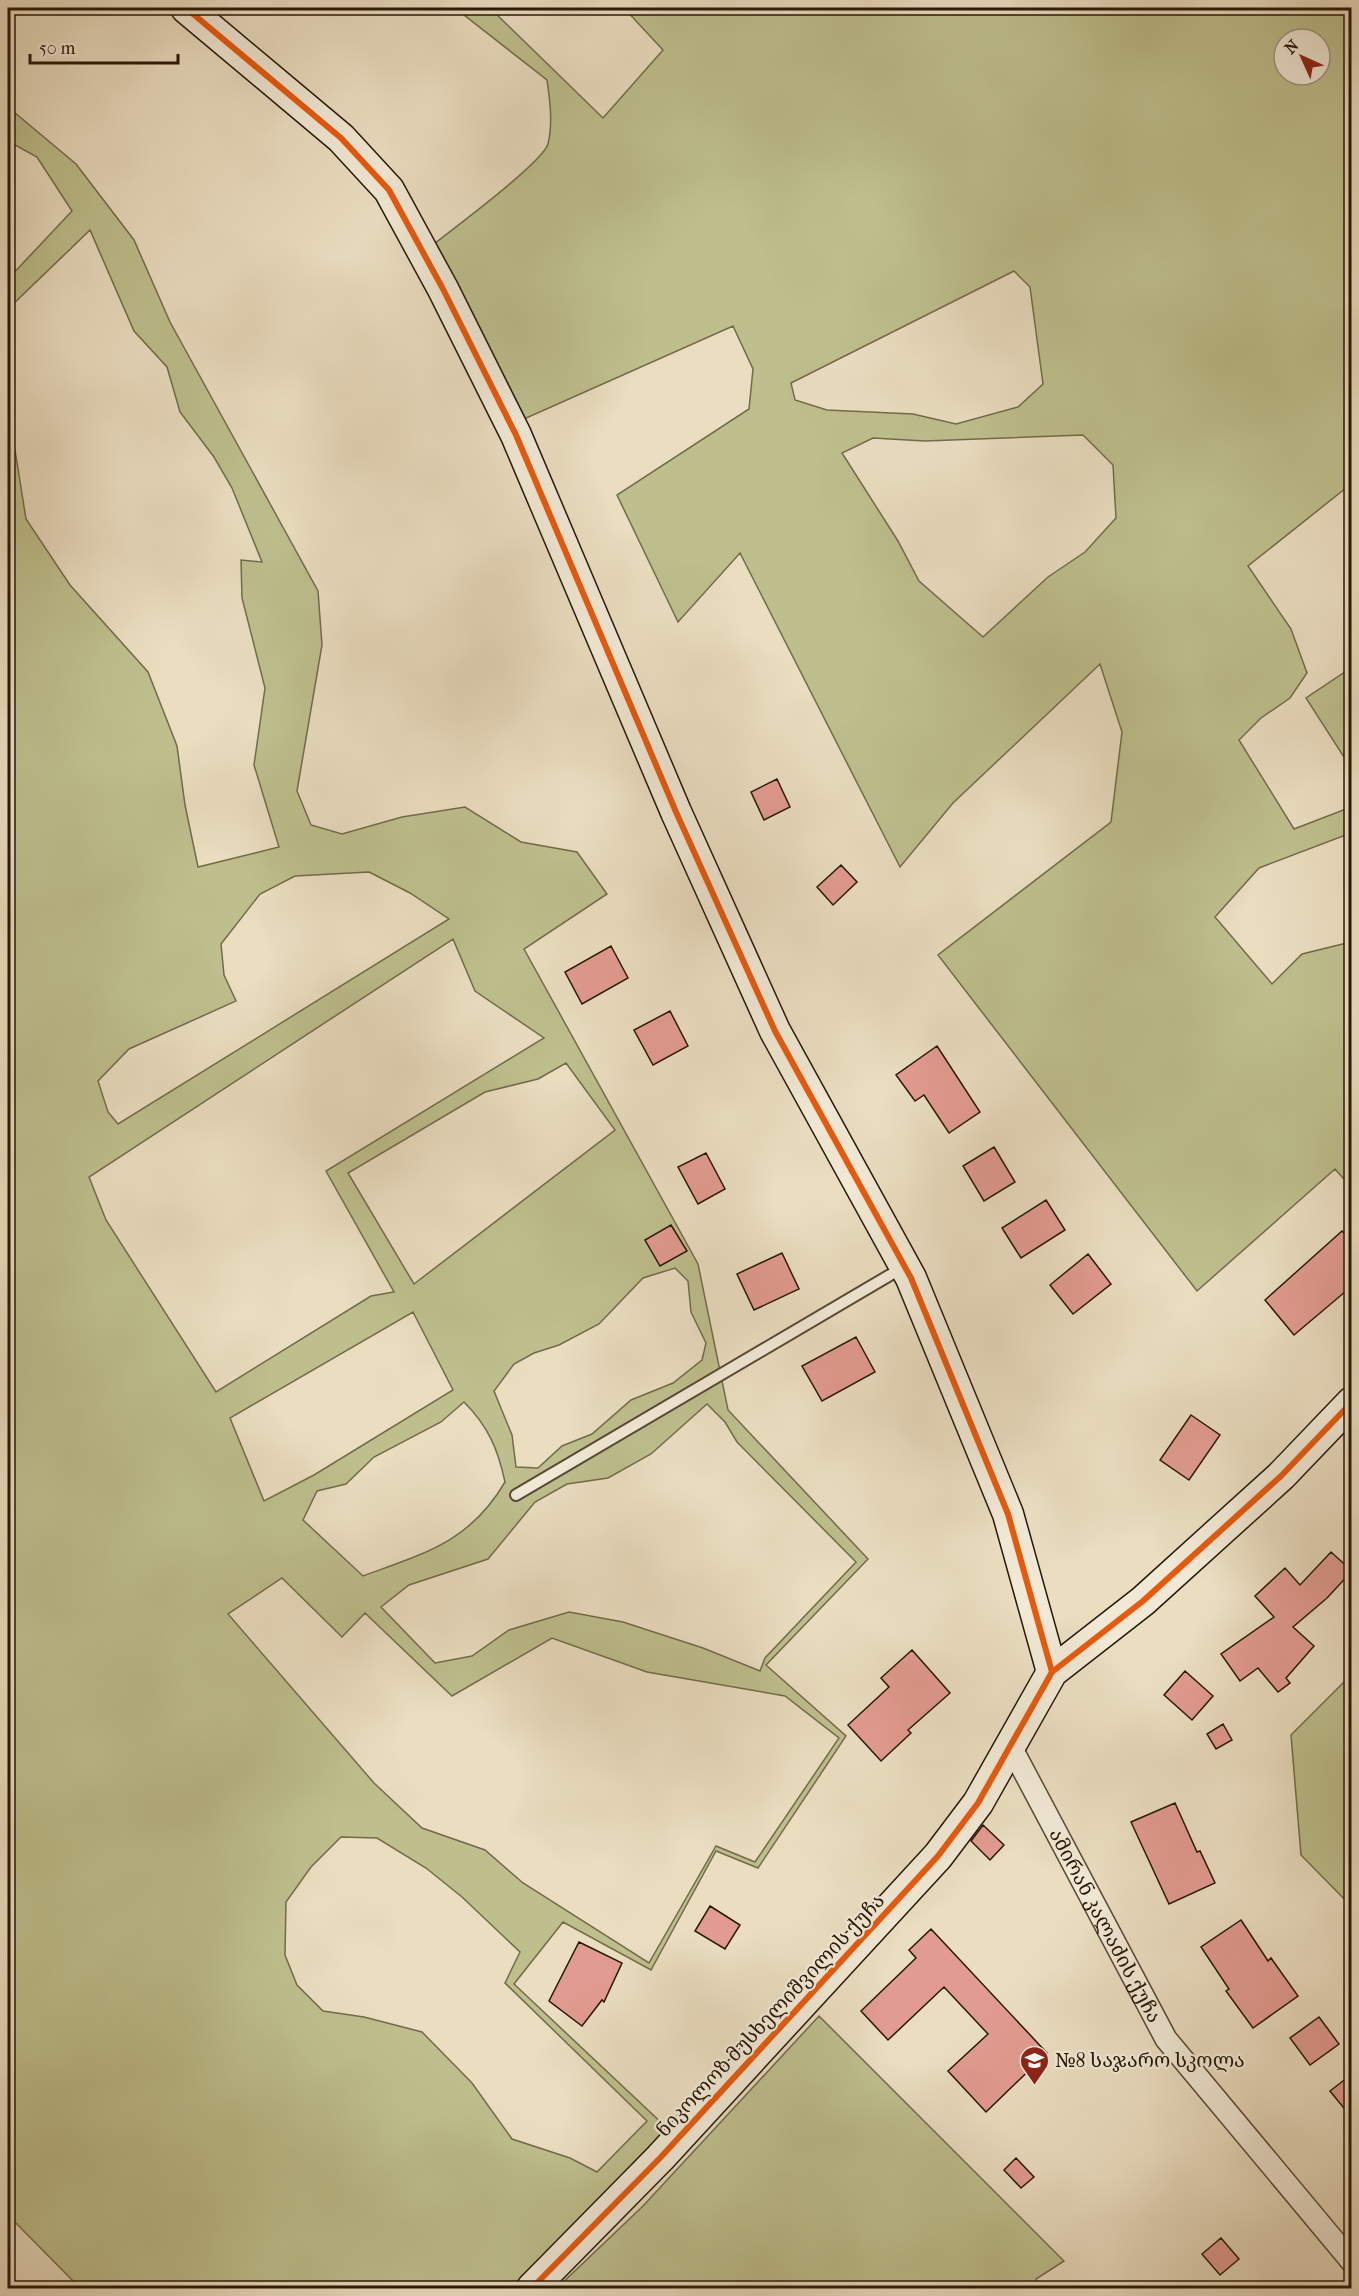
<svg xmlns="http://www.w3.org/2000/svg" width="1359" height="2296" viewBox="0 0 1359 2296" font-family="'IM FELL French Canon','Noto Serif Georgian',serif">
  <rect width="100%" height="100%" fill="#eaddc0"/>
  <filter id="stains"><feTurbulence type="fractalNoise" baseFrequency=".00333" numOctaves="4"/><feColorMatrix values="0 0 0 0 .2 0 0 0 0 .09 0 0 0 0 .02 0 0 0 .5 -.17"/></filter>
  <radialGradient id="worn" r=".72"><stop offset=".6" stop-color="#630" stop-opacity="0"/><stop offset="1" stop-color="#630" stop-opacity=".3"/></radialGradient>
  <path fill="#bebf8d" stroke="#726b4a" stroke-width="1.5" fill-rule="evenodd" d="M455,8h35l113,110 60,-68 -39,-42h727v476l-103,82 43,63 16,44 -17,25 -29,20 -22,22 55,89 57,-22v26l-92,35 -44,49 57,67 30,-30 49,-12v245l-16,-18 -138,122 -259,-336 173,-133 11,-90 -22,-68 -147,139 -53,64 -160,-314 -62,69 -61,-127 132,-86 4,-40 -20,-43 -209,93 -90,-175c20,-16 108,-81 114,-100 5,-21 2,-43 -1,-64zM1284,39h36v36h-36zM1014,271l16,16 13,97 -25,23 -62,17 -43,-10 -86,-4 -32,-10 -4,-17zM1083,435l30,30 3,53 -31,34 -37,25 -65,60 -64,-56 -21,-40 -56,-88 31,-15 52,3z
    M8,107l68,57 58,76 36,82 148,269 4,54 -25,146 14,34 31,9 60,-17 63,-10 56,35 56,10 30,42 -83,55 174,315 30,146 140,149 -102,106 80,71 -88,132 -42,-17 -65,119 -88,-48 -49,62 153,144 -154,160h-433l-72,-73v-1773l7,8 11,69 44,66 78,87 29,74 8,59 13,62 81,-20 -25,-82 11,-77 -23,-90 -1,-38 21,2 -30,-74 -18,-31 -34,-45 -13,-45 -33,-36 -44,-101 -82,79v-30l64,-68 -35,-54 -29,-16zM369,872l41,21 39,26 -331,205 -10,-12 -10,-31 31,-32 107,-48 -12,-26 -3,-31 39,-50 35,-18zM453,939l22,52 69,47 -218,133 68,121 -23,4 -155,96 -110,-172 -17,-43zM566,1063l49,67 -201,154 -66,-111 137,-81 53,-13zM675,1268l13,13 3,31 15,31 -4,17 -29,23 -42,17 -39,34 -30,12 -24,22 -22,-1 -4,-32 -18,-44 20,-27 20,-11 25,-8 40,-21 44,-46zM413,1312l40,78 -139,85 -50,26 -34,-83zM464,1402c24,24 34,47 41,80 -35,60 -80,71 -142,94l-60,-56 14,-29 29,-7 28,-27 67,-35zM707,1404l18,18 12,20 119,120 -91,96 -5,13 -57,-23 -80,-26 -54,-10 -60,18 -37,26 -37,7 -54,-56 28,-22 79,-26 47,-57 32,-18 41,-6 43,-24zM282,1578l60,59 23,-24 87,83 100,-58 95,34 138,24 54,42 -84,124 -39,-16 -67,117 -126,-80 -38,-33 -63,-22 -48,-45 -146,-169zM341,1837l36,1 49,30 36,29 58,55 -15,31 142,138 -50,51 -27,-14 -58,-19 -40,-56 -50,-51 -58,-15 -41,-6 -26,-26 -12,-30 1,-53 25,-35z
    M1351,668v45l-3,3 3,5v47l-45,-70z
    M1351,1675v231l-50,-51 -10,-120z
    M819,2016l245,245 -28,18 6,9h-485l86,-82z"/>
  <path fill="#e29b90" stroke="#271707" stroke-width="1.5" d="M777,779l13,28 -26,13 -13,-28z
    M841,865l16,17 -24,23 -16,-18z
    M611,946l17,32 -46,26 -17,-32z
    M670,1011l18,35 -35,19 -19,-35z
    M937,1046l43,66 -31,21 -25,-38 -9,6 -19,-26z
    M994,1147l21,35 -31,19 -21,-35z
    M706,1153l19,36 -27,15 -20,-37z
    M1046,1200l19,30 -44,28 -19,-30z
    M671,1225l16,26 -27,15 -15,-26z
    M1342,1231l10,10v45l-58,49 -29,-35z
    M782,1253l17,36 -45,21 -17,-36z
    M1088,1254l23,30 -38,30 -23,-29z
    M856,1337l19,35 -53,29 -20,-35z
    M1191,1415l29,20 -31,45 -29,-20z
    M1331,1552l21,19 -25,27 -34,29 21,19 -28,32 4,5 -12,9 -20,-24 -18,13 -19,-27 53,-37 -19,-21 30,-28 15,17z
    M912,1650l38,43 -42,37 3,3 -30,28 -33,-36 41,-38 -8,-9z
    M1185,1671l28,25 -21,24 -28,-25z
    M1223,1724l9,16 -16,9 -9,-15z
    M1175,1803l22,49 3,-1 15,32 -46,21 -38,-82z
    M983,1825l21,20 -14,15 -19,-19z
    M710,1906l30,19 -15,24 -30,-18z
    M1241,1920l27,41 3,-3 27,38 -45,32 -27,-37 3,-2 -28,-42z
    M931,1929l116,124 -61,59 -38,-41 40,-37 -44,-47 -56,53 -27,-29 55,-53 -7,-8z
    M579,1942l43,21 -18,39 -2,-2 -20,26 -33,-25z
    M1319,2017l20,27 -29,21 -20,-27z
    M1352,2074v44l-22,-27z
    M1016,2158l18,19 -13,11 -17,-18z
    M1221,2238l18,21 -19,16 -18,-21z"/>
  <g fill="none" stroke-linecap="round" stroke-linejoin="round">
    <defs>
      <path id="lane" d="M516,1495l386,-227"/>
      <g id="street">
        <path id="s1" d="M1011,1747l155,292 186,223"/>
      </g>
      <path id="secondary" d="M186,8l155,130 48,52 54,99 73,146 160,377 99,219 136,247 97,236 44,158
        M532,2288l128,-130 278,-302 40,-53 74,-131 91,-71 138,-125 71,-74"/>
    </defs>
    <use href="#lane" stroke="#584835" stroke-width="14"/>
    <use href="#street" stroke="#584835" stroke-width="24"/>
    <use href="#secondary" stroke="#271707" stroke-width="33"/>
    <use href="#lane" stroke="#f1e9d6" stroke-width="10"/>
    <use href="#street" stroke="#f1e9d6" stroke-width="21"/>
    <use href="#secondary" stroke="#f1e9d6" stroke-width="30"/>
    <defs>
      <path id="cycleway" d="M186,8l155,130 48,52 54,99 73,146 160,377 99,219 136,247 97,236 44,158
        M532,2288l128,-130 278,-302 40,-53 74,-131 91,-71 138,-125 71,-74"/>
    </defs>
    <use href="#cycleway" stroke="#f1e9d6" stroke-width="10"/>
    <use href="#cycleway" stroke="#e8590c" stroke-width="6"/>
  </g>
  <defs>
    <symbol id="school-pin" viewBox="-11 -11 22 30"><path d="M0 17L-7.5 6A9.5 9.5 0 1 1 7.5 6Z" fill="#8f2418" stroke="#f1e9d6"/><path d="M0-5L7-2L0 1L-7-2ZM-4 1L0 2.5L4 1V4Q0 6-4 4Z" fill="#fff"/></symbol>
  </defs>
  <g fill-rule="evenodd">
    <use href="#school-pin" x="1018" y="2044" width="33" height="45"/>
  </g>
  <g text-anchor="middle" stroke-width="4.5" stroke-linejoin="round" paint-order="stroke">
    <g font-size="20" fill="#271707" stroke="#f1e9d6">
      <text dy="7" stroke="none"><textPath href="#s1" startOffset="202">ამირან კალაძის ქუჩა</textPath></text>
      <text transform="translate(770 2015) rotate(-47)" y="7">ნიკოლოზ მუსხელიშვილის ქუჩა</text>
    </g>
    <g font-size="20" fill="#271707" stroke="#f1e9d6" text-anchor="start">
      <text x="1055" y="2067">№8 საჯარო სკოლა</text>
    </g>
  </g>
  <rect width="1359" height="2296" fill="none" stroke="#eaddc0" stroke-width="30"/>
  <rect x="9" y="9" width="1341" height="2278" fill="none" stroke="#271707" stroke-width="3"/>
  <rect x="15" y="15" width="1329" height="2266" fill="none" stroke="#271707" stroke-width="1.5"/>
  <g transform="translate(1302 57) rotate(315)"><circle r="28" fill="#f1e9d6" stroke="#a09583" stroke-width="1.5"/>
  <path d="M0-4.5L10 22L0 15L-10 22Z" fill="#8f2418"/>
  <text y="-9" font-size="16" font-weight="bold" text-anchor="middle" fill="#271707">N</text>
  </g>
  <path d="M30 54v9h148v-9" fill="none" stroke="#271707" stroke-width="3"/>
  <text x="39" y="54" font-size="18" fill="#271707" stroke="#f1e9d6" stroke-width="4.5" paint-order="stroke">50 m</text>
  <rect width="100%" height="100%" filter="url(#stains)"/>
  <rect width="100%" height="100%" fill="url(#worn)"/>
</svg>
